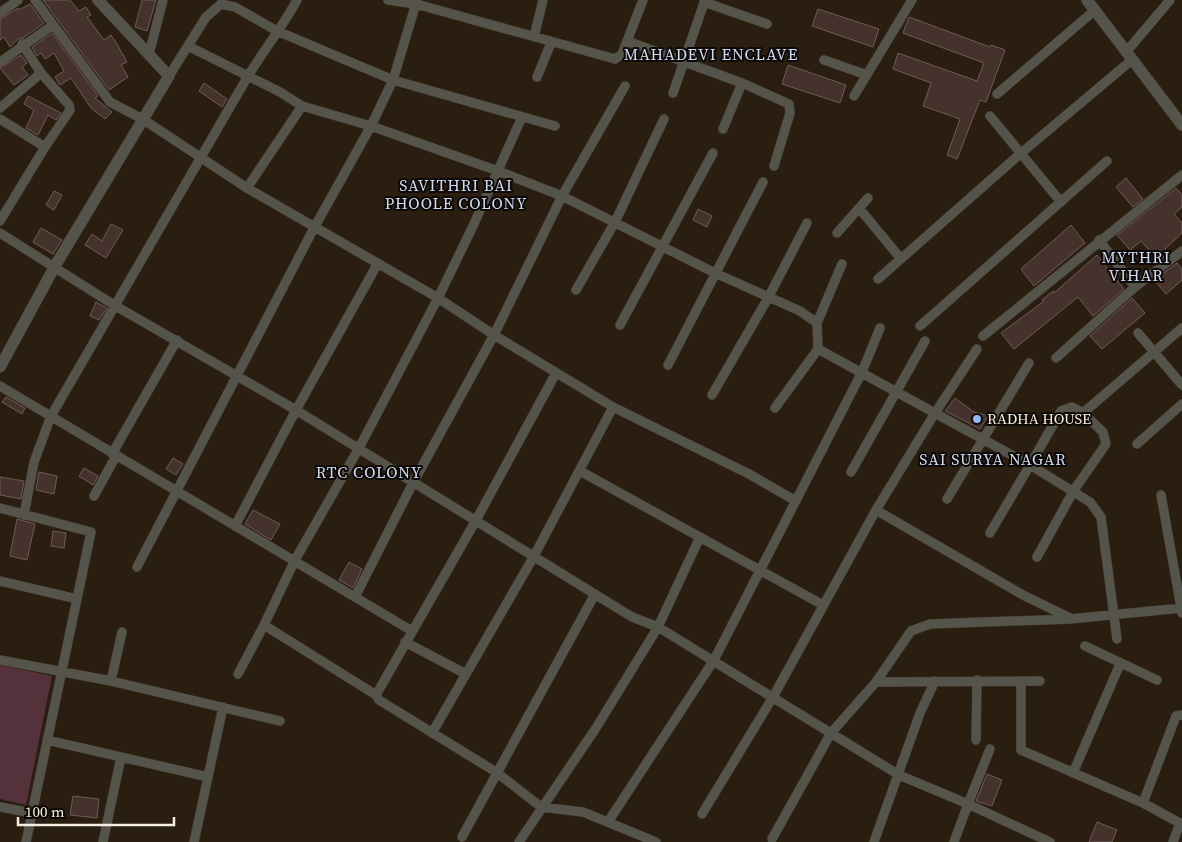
<svg xmlns="http://www.w3.org/2000/svg" width="1182" height="842" viewBox="0 0 1182 842" font-family="'Source Serif 4',serif">
  <rect width="100%" height="100%" fill="#291e10"/>
  <path fill="#55313c" d="M0,665l52,11 -26,129 -26,-6z"/>
  <path fill="#45322c" stroke="#705b56" d="M43,0h27l9,11 7,-4 5,8 -4,2 17,23 7,-5 6,9 10,18 -6,3 7,12 -19,13z
    M142,0h14l-9,31 -12,-4z
    M30,4l14,19 -21,15 -5,1 -8,8 -6,-10 -4,3v-21l18,-11 1,2z
    M818,9l61,20 -6,18 -61,-21z
    M909,17l81,30 1,-2 14,5 -19,52 -6,-2 -23,59 -10,-4 13,-36 -37,-13 8,-23 -38,-14 5,-16 79,28 7,-18 -81,-30z
    M52,33l46,63 -3,2 17,14 -7,7 -14,-11 -20,-30 -11,7 -5,-8 9,-6 -10,-18 -9,6 -4,-6 -4,3 -5,-9z
    M21,55l6,8 -5,4 6,8 -14,10 -14,-17z
    M788,65l58,20 -6,18 -58,-19z
    M204,83l23,16 -5,8 -23,-16z
    M28,96l33,17 -5,7 -8,-5 -10,20 -12,-7 8,-18 -10,-6z
    M1126,178l17,21 -10,8 -17,-20z
    M1176,188l6,7v12l-8,7 8,9v10l-17,16 4,4 -10,8 -18,-20 -11,9 -13,-15z
    M54,191l8,4 -8,15 -8,-5z
    M698,209l14,7 -5,11 -14,-7z
    M111,224l12,6 -17,28 -21,-13 7,-11 10,7z
    M1071,225l14,18 -51,43 -13,-17z
    M41,228l21,12 -9,14 -20,-12z
    M1097,255l27,34 -31,27 -15,-19 -64,52 -13,-16 43,-32 -2,-1 11,-9 1,2z
    M1177,263l5,6v11l-16,14 -12,-14z
    M1132,298l13,15 -43,36 -12,-13z
    M96,302l11,6 -8,12 -9,-4z
    M6,397l19,11 -3,6 -20,-12z
    M955,398l19,14 14,4 -8,13 -35,-18z
    M173,458l10,6 -7,11 -10,-6z
    M84,468l14,8 -5,9 -14,-9z
    M39,472l18,4 -3,18 -18,-4z
    M0,477l24,4 -3,18 -21,-4z
    M253,510l27,14 -9,16 -26,-16z
    M17,519l18,5 -8,36 -17,-4z
    M53,531l13,2 -2,15 -13,-2z
    M349,562l13,7 -9,19 -14,-8z
    M987,774l15,6 -10,26 -16,-5z
    M73,796l26,3 -2,19 -27,-3z
    M1097,822l20,8 -5,12h-23z"/>
  <g fill="none" stroke-linecap="round" stroke-linejoin="round">
    <defs>
      <path id="minor" d="M35,0l75,102 34,18 103,68 191,110 56,37 119,72 136,67 47,27
        M388,0l28,4 199,55 7,-5 21,-54
        M704,2l63,22
        M0,13l18,-13
        M534,37l9,-37
        M627,41l115,42 47,21 1,9 -16,53
        M188,46l92,46 22,14 69,20 127,45 64,25 153,77 85,38 17,12 1,26 -43,59
        M1127,51l43,-51
        M149,54l14,-54
        M824,60l43,15
        M0,62l53,-37
        M41,73l28,32 1,5 -25,37
        M169,76l37,-59 15,-13 14,3 42,24 116,49 24,-80
        M537,77l14,-34
        M673,93l32,-93
        M997,94l98,-84
        M854,96l58,-96
        M0,108l41,-35 -19,-29
        M990,116l71,86
        M0,119l45,28 -45,74
        M723,129l19,-46
        M247,188l55,-82
        M859,208l42,51
        M0,233l114,72 182,105 336,207 26,10 241,148 69,29 22,-55
        M837,233l31,-35
        M1099,240l36,47
        M878,279l142,-125 113,-95
        M576,290l39,-68 49,-103
        M817,323l25,-59
        M620,325l93,-172
        M920,326l187,-165
        M1138,333l44,52
        M983,336l199,-161
        M818,349l212,116 31,-54 11,-4 11,6 99,-85
        M1056,358l79,-71 47,-36
        M668,365l95,-183
        M556,373l-81,149 -99,173 3,5 117,72 45,35 42,5 73,30
        M0,386l412,245
        M712,395l56,-97 39,-75
        M1137,444l45,-40
        M112,454l65,-114
        M580,471l243,134
        M851,472l74,-131
        M1161,495l21,118
        M94,496l22,-40
        M947,499l82,-136
        M0,508l91,24 -65,310
        M876,510l147,85 47,23
        M24,515l10,-53 17,-46 197,-340c16,-26 35,-50 49,-76
        M235,526l61,-116 82,-147
        M990,533l40,-68 60,37 11,15 16,122
        M1037,557l37,-67 32,-46 -3,-12 -20,-19
        M137,567l177,-339 57,-102 22,-46 162,46
        M0,581l77,18
        M355,597l58,-114 81,-148 68,-139 63,-110
        M405,642l61,32
        M1085,646l72,34
        M0,660l111,21 169,40
        M238,674l26,-49
        M111,681l11,-49
        M1021,681v69l122,53 37,20 -7,19
        M876,682l164,-1
        M376,695l-112,-70 31,-65 64,-112 79,-150 35,-72 49,-109
        M432,733l102,-177 79,-149
        M47,740l161,37
        M976,740l1,-60
        M1073,773l47,-109
        M1143,803l33,-87 6,-1
        M0,807l32,6
        M702,814l71,-117 103,-187 59,-97 42,-64
        M608,822l106,-162 148,-288 18,-44
        M462,837l133,-243
        M772,839l59,-106 45,-51 35,-51 19,-7 140,-5 112,-11
        M103,842l18,-85
        M194,842l29,-135
        M519,842l77,-114 62,-101 42,-90
        M874,842l46,-129 15,-32
        M954,842l14,-38 82,38"/>
      <path id="tertiary" d="M1087,0l95,125
        M0,367l55,-101 114,-190 -71,-76"/>
    </defs>
    <use href="#minor" stroke="#463b2e" stroke-width="10"/>
    <use href="#tertiary" stroke="#463b2e" stroke-width="12"/>
    <use href="#minor" stroke="#54544b" stroke-width="9"/>
    <use href="#tertiary" stroke="#54544b" stroke-width="11"/>
  </g>
  <circle fill="#8eb9fc" stroke="#0e0904" stroke-width="2" cx="977" cy="419" r="5"/>
  <g text-anchor="middle" stroke-width="4" stroke-linejoin="round" paint-order="stroke">
    <g font-size="15" fill="#f6eee5" stroke="#0e0904" text-anchor="start">
      <text x="987" y="424">RADHA HOUSE</text>
    </g>
    <g font-size="16" letter-spacing="1" fill="#ccdcf6" stroke="#0e0904">
      <text x="711" y="60">MAHADEVI ENCLAVE</text>
      <text x="456" y="191">SAVITHRI BAI<tspan x="456" dy="18">PHOOLE COLONY</tspan></text>
      <text x="1136" y="263">MYTHRI<tspan x="1136" dy="18">VIHAR</tspan></text>
      <text x="993" y="465">SAI SURYA NAGAR</text>
      <text x="369" y="478">RTC COLONY</text>
    </g>
  </g>
  <path d="M18 817v8h156v-8" fill="none" stroke="#f6eee5" stroke-width="2.5"/>
  <text x="25" y="817" font-size="15" fill="#f6eee5" stroke="#0e0904" stroke-width="4" paint-order="stroke">100 m</text>
</svg>
